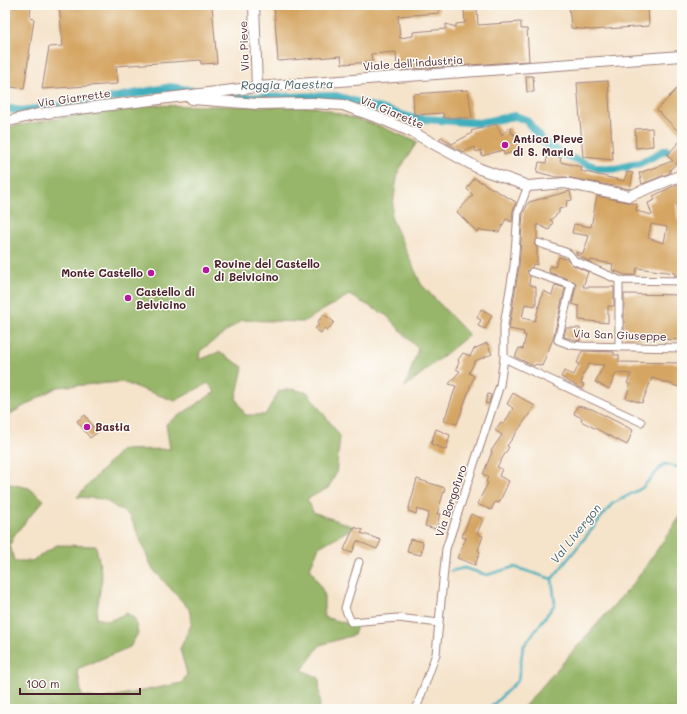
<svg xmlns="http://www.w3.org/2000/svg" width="687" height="714" viewBox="0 0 687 714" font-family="Mali,sans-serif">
  <rect width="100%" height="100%" fill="#fdfcf7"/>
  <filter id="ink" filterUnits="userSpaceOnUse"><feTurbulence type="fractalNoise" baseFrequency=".025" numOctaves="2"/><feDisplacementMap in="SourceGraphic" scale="8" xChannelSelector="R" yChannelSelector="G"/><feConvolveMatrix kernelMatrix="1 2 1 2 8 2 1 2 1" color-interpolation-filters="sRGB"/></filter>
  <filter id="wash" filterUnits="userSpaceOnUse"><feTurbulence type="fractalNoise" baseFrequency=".012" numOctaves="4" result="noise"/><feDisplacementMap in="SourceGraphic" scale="16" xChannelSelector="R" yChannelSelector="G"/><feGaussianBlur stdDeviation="0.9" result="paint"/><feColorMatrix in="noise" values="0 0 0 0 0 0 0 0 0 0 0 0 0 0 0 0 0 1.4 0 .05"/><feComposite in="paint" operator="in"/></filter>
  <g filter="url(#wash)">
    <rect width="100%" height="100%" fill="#f5e3ca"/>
    <path fill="#97b669" stroke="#706a4a" d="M134,105l182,2 61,18 40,17 -19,30 -7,45 30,67 48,51 -64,52 13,-38 -32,-34 -37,-20 -46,27 -61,-2 -42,31 -1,9 20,-8 24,15 -7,31 9,17h20l14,-24 14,-2 15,4 32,43 -4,38 -8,14 -21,11 6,13 41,15 -35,20 -9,21 14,25v24l33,9 -3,9 -34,10 -18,25 17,8 1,29 -1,2h-314v-226l24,5 15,12 -29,34 -5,11 4,16h18l25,-16 39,1 6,31 -6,41 13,3 18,-8 8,6 3,14 -8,14 -53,22 5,27 19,3 81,-16 5,-9 -7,-25 12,-26 -3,-14 -37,-41 -22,-52 -27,-17 -26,-2 44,-47 49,-1 -4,-25 49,-32 -7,-9 -33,18 -53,-19 -65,5 -52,30v-289z
      M682,514v195h-160l114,-129z"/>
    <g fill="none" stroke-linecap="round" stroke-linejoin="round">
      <path stroke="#40aebd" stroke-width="2.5" d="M451,571l13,-3 23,7 27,-8 38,12
        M489,709l29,-29 5,-33 32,-43 -3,-25 60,-75 30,-16 22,-24 18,4"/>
      <path stroke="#40aebd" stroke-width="8" d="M213,94l18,4 105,-2 76,22 67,5 36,-7 11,4 19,23 23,14 30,11 18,1 24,-6 26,-13
        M5,108l16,3 81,-11 69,-13 29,5"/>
    </g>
    <g id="blocks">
      <path fill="#d5a663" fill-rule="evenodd" d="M5,5h26l-1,13 4,1 -10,70 -19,-3z
        M59,5h153l5,58 -16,1v-4l-85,6 2,18 -76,5 7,-42 14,-1z
        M274,5h165v8l-41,3 2,22 13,-2v-4l33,-3v-5l10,3v-3l9,-1 -1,-13 13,-1 1,16 43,-3v7h6l2,32 -132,9 -1,-18 -25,2 1,8 -30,2 -1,-8 -63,5z
        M569,5h79l1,21 -58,4 -20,-2z
        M526,76h7l1,16h-7z
        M608,81l5,79 -30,-3 -6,-74z
        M682,83v52l-25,-25z
        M468,90l4,28h-28l-1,-5 -29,2 -1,-21z
        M496,124l6,11 8,-8 2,7 2,-1 5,17 -15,5 -1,-5 -21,6 -1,-6 -5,2 -1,-5 -12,5 -24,-13 2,-2 11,7 20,-11 -1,-2z
        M652,128l1,18 -17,2 -1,-19z
        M682,139v18l-12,13v3l-28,11 -3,-11 34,-12 -6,-6z
        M548,154l13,4 -1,4 22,5 -1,4 43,10 3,-9 6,1 -3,16 -64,-12h-10l-19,-5 2,-10 7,1z
        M474,178l42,24 -3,9 -1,11 -6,-3 -7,13 -20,-2 -2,2 -20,-20 16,-17 -6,-6z
        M682,182v19l-6,3 2,17h4v55h-7v-3l-38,-5 -2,7h-10l-13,-5 1,-6 -22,-4 -1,2 -14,-8v-2l7,2 6,-18 -17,-3 2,-9 17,3 6,-31 40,8 -1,7 16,4 -4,-12 7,-3 -2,-4zM651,224l16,3 -3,16 -16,-5z
        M570,191l2,9 -5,1 -1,6 -7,2v4l-9,7 3,2 -4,8 -12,-6v15l-3,5 3,4v17l-4,-1 -1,3 -5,4 3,6 -1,7 7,3v19l-11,-2 -3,14 13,3 8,-30 9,4 3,-10 10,3 -12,51 -11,27 -6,-2 -2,2 -19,-9 4,-9 4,1 3,-14h-3l1,-3 -15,-3 10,-63 4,-53 6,-11z
        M559,257l8,2 6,6 15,7 -5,15h31v19h-6v17l-29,-3v-14l-7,-2 4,-18 -1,-4 -26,-10 1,-6 5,1z
        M624,294l58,1v45l-58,-2z
        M481,309l11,6 -7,14 -7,-3 3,-6 -4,-2z
        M324,314l10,8 -7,9 -3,-3 -3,5 -6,-4 4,-5 -2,-1z
        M566,328h14v13l-16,-4z
        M487,343l5,11 -17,7 -6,12 5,3 -17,48 -13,-3 12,-35 -7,-2 11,-13 -4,-2 3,-6 -1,-3 5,-7 7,3 4,-7z
        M582,351l32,1v3h5v7l63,1v25l-30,-10 -10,25 -16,-5 4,-13 -3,-2 4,-9 -15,-1 -7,16 -14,-7 9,-17 -15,-1 -7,12 1,1 -2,6 3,1 -2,5 -21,-12 3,-6 10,4 5,-11 -2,-1z
        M513,393l22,13 -28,40 2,1 -12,20 5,2 -3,7 10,5 -10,22 -4,-1 -4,8 -14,-6 11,-21 -2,-1 2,-5 -5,-3 9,-22 -1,-1 11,-16 -7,-5 6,-8 3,2 9,-16 -6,-4z
        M488,394l3,1 -2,9 -4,-1z
        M577,406l15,3 41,21 -6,15 -46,-24 1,-3 -8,-4z
        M85,415l12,18 -7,5 -13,-17z
        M436,429l14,6 -4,15 -15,-6z
        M417,479l28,9 -8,26h3l-4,15 -11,-3 4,-13 -12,-4 -1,5 -8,-3z
        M471,514l12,5 -6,15 6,2 -5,14 2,2 -5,13 -18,-7 9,-20 -4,-1z
        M354,527l9,3 -2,3 20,7 -4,9 -20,-8 -5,12 -8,-3z
        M410,539l13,3 -2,13 -14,-3z"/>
    </g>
  </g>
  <g filter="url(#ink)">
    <use href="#blocks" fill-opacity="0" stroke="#a0817a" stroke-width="1"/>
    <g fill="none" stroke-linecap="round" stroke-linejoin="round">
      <defs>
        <path id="street" d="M539,243l29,10 7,8 44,19 63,1
          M532,272l39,13 -13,55 13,5 11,1 100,2
          M619,347v-67
          M504,358l137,64
          M359,562l-14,46 6,14 47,-4 41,5
          M416,709l20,-55 10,-105 54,-164 4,-27v-33l10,-59 4,-54 10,-26"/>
        <path id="secondary" d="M254,5l3,82
          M192,99l66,5 54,-1 31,2 36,13 33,14 68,37 48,17 37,-3 64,13 53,-21
          M5,122l33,-8 219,-27 425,-31"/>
      </defs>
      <use href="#street" stroke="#a0817a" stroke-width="9"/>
      <use href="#secondary" stroke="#a0817a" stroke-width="12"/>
      <use href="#street" stroke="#fff" stroke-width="7"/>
      <use href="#secondary" stroke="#fff" stroke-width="10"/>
    </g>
  </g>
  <g fill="#b5179e" stroke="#fdfcf7" stroke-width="1.5">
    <circle cx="505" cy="145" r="4"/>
    <circle cx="206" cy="270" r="4"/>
    <circle cx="151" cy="273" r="4"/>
    <circle cx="128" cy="298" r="4"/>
    <circle cx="87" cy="427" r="4"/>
  </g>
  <g text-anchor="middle" stroke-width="3" stroke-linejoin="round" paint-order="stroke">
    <g font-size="11" fill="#4a1f2b" stroke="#fdfcf7">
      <text transform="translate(244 46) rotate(-92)" y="4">Via Pieve</text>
      <text transform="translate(413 63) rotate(-4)" y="4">Viale dell'industria</text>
      <text transform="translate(74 98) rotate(-8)" y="4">Via Giarrette</text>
      <text transform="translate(392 112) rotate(23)" y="4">Via Giarette</text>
      <text transform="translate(620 335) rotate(2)" y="4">Via San Giuseppe</text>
      <text transform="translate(451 501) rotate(-71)" y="4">Via Borgofuro</text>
    </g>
    <g font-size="11" font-weight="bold" fill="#4a1f2b" stroke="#fdfcf7" text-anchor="start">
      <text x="513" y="143">Antica Pieve<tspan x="513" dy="13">di S. Maria</tspan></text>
      <text x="214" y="268">Rovine del Castello<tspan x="214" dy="13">di Belvicino</tspan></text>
      <text x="143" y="277" text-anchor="end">Monte Castello</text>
      <text x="136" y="296">Castello di<tspan x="136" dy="13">Belvicino</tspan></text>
      <text x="95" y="431">Bastia</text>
    </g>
    <g font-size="12" font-style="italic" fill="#465f6d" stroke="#fdfcf7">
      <text transform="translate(287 85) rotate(-1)" y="4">Roggia Maestra</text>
      <text transform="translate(576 534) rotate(-51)" y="4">Val Livergon</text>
    </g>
  </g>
  <rect width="687" height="714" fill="none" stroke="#fdfcf7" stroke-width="20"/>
  <path d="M20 688v6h120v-6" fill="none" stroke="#4a1f2b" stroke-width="2"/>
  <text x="26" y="688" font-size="12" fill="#4a1f2b" stroke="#fdfcf7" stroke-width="3" paint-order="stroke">100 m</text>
</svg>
